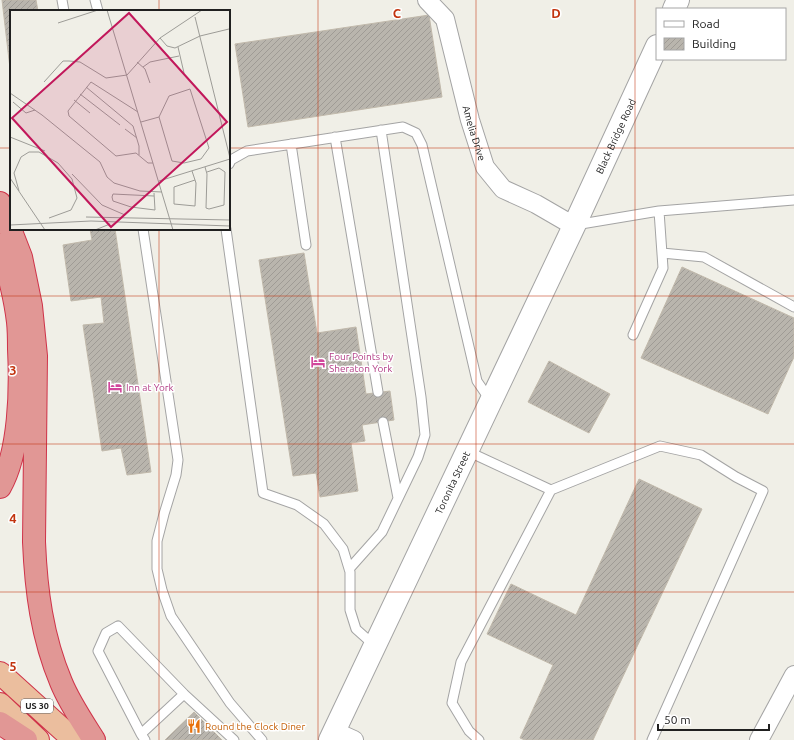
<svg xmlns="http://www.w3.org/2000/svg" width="794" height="740" viewBox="0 0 794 740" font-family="Ubuntu,sans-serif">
  <defs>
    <pattern id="building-hatch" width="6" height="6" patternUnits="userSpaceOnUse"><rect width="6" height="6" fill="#b9b5ad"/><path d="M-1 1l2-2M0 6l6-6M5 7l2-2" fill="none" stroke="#9f9b95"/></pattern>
  </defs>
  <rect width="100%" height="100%" fill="#f0efe7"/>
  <path fill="url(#building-hatch)" stroke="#c1b9ab" d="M2,0h34l2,11h-27v66z
    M429,15l13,82 -194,30 -13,-83z
    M90,229h25l36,243 -24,3 -6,-27 -19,3 -19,-126 21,-2 -3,-26 -30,4 -8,-56 29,-5z
    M304,253l13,80 39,-6 10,67 24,-3 4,29 -32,5 3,16 -14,2 7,48 -38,6 -4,-24 -23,3 -34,-216z
    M682,267l112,51v39l-26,57 -127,-56z
    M549,361l61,33 -21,39 -61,-31z
    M639,479l63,30 -109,231h-68l-5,-2 33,-73 -66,-31 24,-50 65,31z
    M194,712l28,28h-57z"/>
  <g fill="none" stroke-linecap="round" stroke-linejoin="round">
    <defs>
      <path id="service" d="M62,0l2,11
        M95,0l3,11
        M335,137l43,255
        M291,144l15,101
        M229,164l2,-4 16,-9 156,-24 13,6 6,12 55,236 13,19
        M575,225l84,-14 135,-11
        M143,229l35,231 -2,15 -12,39 -7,27v28l5,21 9,26 59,87 32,37
        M226,229l37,264 34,12 27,19 19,25 7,23v38l6,19 19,17
        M662,253l42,4 90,50
        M633,335l30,-67 -4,-57
        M383,422l15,76
        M467,451l84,39 109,-44 41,9 35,22 27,14 -111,249
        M349,569l33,-37 36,-75 7,-22 -4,-38 -40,-267
        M141,734l43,-40
        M145,740l-4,-6 -43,-83 8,-18 12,-7 66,68 50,46
        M479,740l-10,-9 -17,-28 9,-41 90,-172"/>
      <g id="minor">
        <path id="s1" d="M427,0l18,19 25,101 15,47 18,22 33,15 38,22"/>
        <path d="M334,731l20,9"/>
        <path d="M759,740l35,-65"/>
      </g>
      <g id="tertiary">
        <path d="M674,9l4,-9"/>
        <path id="s2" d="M330,740l244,-514 83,-180"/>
      </g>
      <path id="trunk" d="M0,673l74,67
        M0,704l38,36"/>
      <path id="motorway" d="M0,203l21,54 10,49 5,50 -2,186c2,48 8,95 27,140 8,20 21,39 33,58
        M0,245c8,25 15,51 18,77 1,9 1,18 1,27 2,40 1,103 -19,138
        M0,723l26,17"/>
    </defs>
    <use href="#service" stroke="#a4a4a4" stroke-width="11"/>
    <use href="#minor" stroke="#a4a4a4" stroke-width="20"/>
    <use href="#tertiary" stroke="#a4a4a4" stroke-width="24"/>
    <use href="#trunk" stroke="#cf3349" stroke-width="24"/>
    <use href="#motorway" stroke="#cf3349" stroke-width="24"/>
    <use href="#service" stroke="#fff" stroke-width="9"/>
    <use href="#minor" stroke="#fff" stroke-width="18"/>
    <use href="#tertiary" stroke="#fff" stroke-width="22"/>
    <use href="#trunk" stroke="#ebbe9e" stroke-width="22"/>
    <use href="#motorway" stroke="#e19795" stroke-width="22"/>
  </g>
  <path fill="none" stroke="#c2340f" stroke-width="1" stroke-opacity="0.55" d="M159,0v11M318,0v740M476,0v740M635,0v740M0,148h11M229,148h565M159,229v511M0,296h794M0,444h794M0,592h794"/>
  <defs>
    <symbol id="hotel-bare" viewBox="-9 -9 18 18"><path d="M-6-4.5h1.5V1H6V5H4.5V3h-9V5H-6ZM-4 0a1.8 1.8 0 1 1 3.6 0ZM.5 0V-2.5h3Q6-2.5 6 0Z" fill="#d1479c" stroke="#fff" stroke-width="2.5" paint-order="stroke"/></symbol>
    <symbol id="restaurant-bare" viewBox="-9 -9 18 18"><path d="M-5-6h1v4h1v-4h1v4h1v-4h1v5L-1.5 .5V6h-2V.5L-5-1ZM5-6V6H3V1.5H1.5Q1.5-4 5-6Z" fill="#e8710a" stroke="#fff" stroke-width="2.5" paint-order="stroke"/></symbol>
  </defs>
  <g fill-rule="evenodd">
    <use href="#hotel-bare" x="308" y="352" width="20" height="20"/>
    <use href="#hotel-bare" x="105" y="377" width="20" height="20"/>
    <use href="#restaurant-bare" x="184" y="716" width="20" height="20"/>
  </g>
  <g text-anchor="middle" stroke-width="3" stroke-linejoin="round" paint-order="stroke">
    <rect fill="#fff" stroke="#636363" stroke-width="1" x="21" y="699" width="32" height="14" rx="3"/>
    <g font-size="9" font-weight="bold" fill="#202020">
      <text x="37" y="709">US 30</text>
    </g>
    <g font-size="10" fill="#202020" stroke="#fff">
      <text dy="4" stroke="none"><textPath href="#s1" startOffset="144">Amelia Drive</textPath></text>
      <text dy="4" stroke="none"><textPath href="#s2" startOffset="668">Black Bridge Road</textPath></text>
      <text dy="4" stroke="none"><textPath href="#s2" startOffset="285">Toronita Street</textPath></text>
    </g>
    <g font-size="10" fill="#b23c85" stroke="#fff" text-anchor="start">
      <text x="329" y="360">Four Points by<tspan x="329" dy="12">Sheraton York</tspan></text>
      <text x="126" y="391">Inn at York</text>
    </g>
    <g font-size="10" fill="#c56008" stroke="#fff" text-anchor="start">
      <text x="205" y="730">Round the Clock Diner</text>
    </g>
  </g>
  <g transform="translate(10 10)">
    <rect width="220" height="220" fill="#f0efe7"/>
    <path fill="none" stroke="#9d9c97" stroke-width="1" d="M97,0l66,220M185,7l35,141M48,13l40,-13M150,28l7,8 8,2 25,-12 29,-7M168,37l6,26M127,52l8,7 5,14M133,57l7,-5 29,-6M117,65l33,-37 42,-28M34,72l19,-21h6l11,1 26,16 21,-3M76,77l47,39 6,20v9M0,83l32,22 58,47 7,15 7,6 26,8 22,1M70,84l40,31M64,90l16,13M3,92l13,11 9,-3M128,102l-47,-30 -23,29 1,5 47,40 20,-3 12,10h5M131,112l18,-5 10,-21 21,-7 19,59 -8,11 -17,4 -12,-2 -13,-44M115,119l12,9M0,127l35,14M195,157l2,7 -1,34 3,1 15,-4 1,-33 -6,-4 -12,4M182,161l4,12 -1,23 -21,-2v-17l21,-7M62,164l30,31 23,10M0,168l35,52M149,171l71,-22M9,181l-5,-18 7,-16 8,-5h10l19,11 14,16 5,19 -6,12 -22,8M144,186l-41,-2 -1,3 1,4 18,6 24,3 -1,-17M76,207l144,3M0,215l81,-4 139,5M85,220l15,-6"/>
    <path fill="#c2185b" fill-opacity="0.15" stroke="#c2185b" stroke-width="2" d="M119,3l98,109 -116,105 -99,-109z"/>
    <rect width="220" height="220" fill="none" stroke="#202020" stroke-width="2"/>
  </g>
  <g font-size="13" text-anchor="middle" font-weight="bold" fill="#c2340f" stroke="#fff" stroke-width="3" stroke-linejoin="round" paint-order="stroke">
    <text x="397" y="18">C</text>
    <text x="556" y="18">D</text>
    <text x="13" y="375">3</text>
    <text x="13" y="523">4</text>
    <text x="13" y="671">5</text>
  </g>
  <rect x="656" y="8" width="130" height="52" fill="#ffffff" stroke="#a6a6a6"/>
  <rect x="664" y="21" width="20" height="6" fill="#ffffff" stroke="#a6a6a6"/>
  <text x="692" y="28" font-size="12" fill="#202020">Road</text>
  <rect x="664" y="38" width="20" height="12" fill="url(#building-hatch)" stroke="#a6a6a6"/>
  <text x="692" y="48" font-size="12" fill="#202020">Building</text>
  <path d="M658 724v6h111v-6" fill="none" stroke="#202020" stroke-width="2"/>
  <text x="664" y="724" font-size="12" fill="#202020" stroke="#ffffff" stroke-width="3" paint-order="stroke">50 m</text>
</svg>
